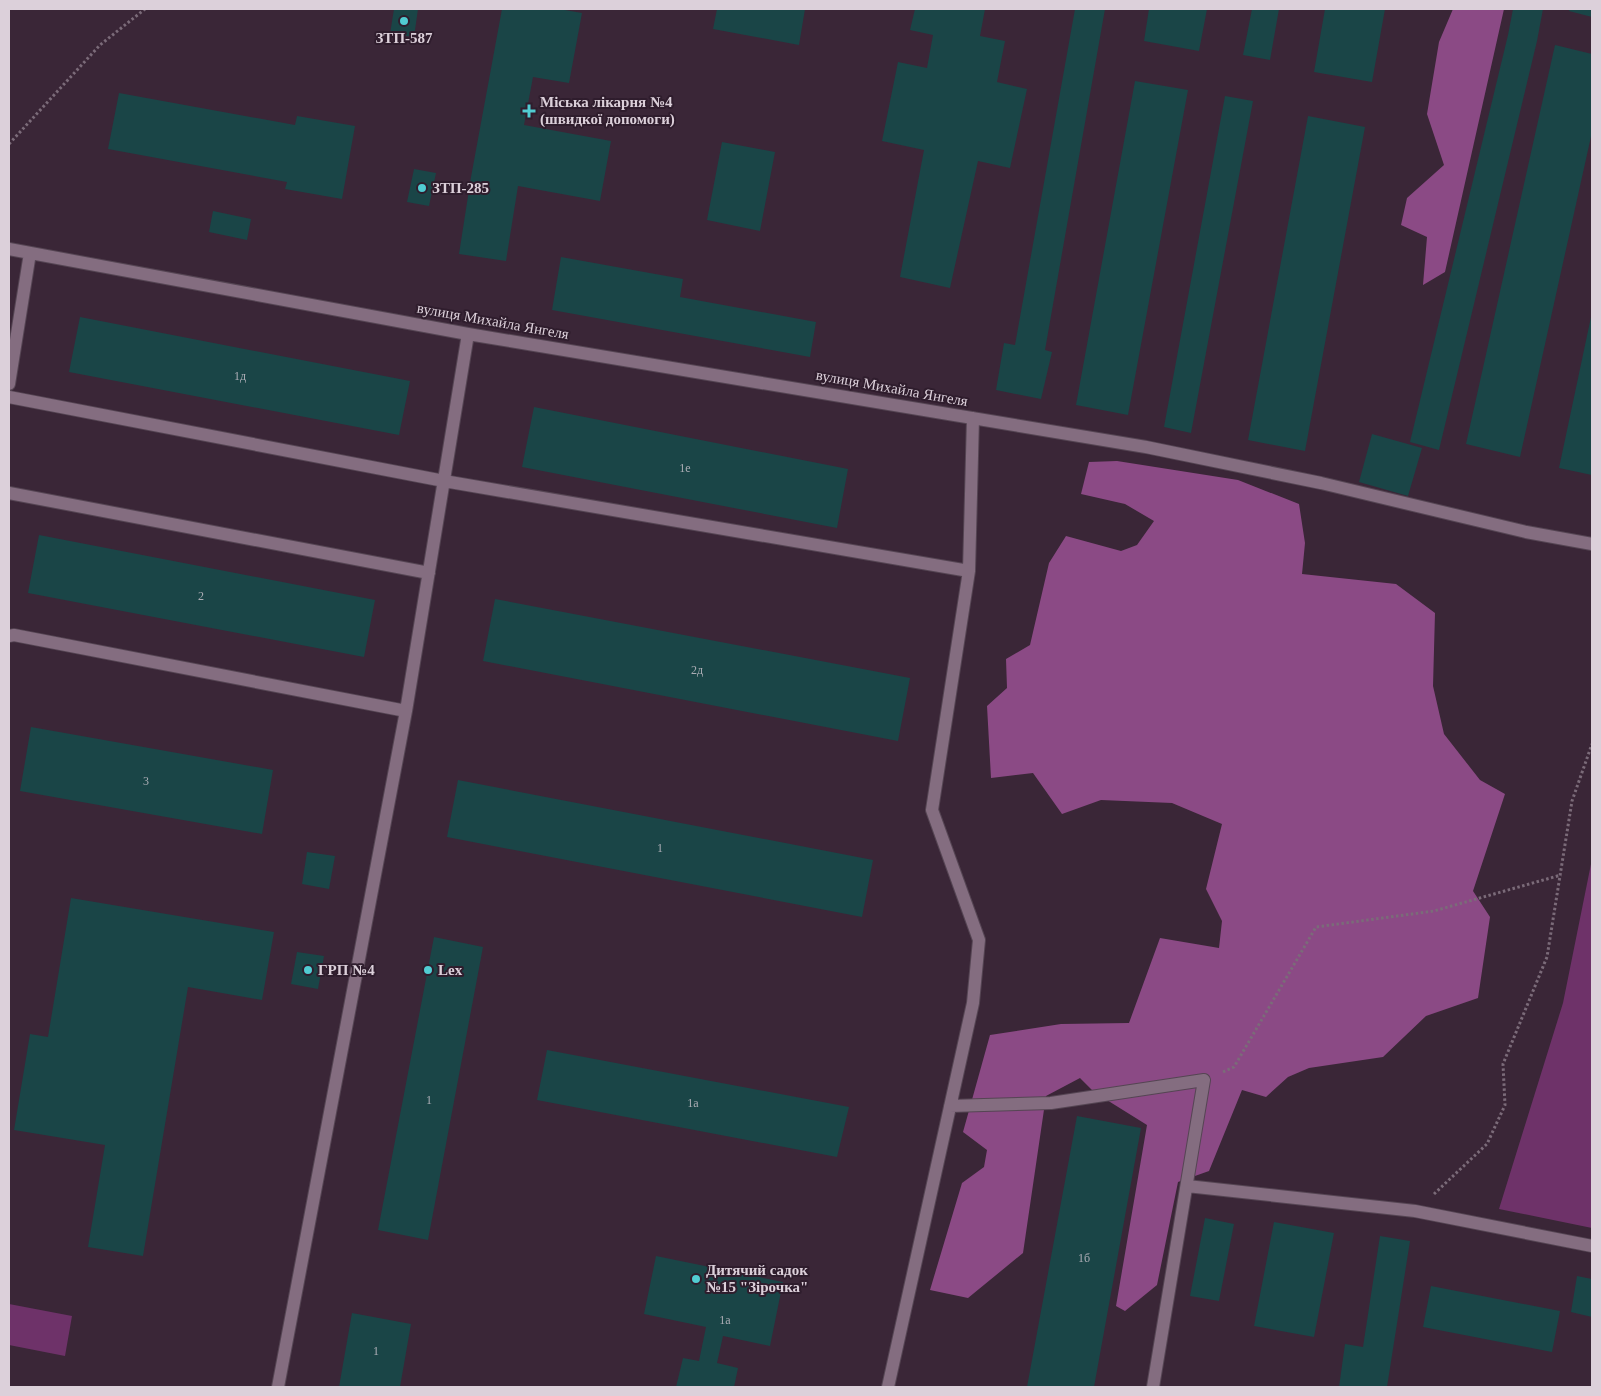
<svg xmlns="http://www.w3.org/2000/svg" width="1601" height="1396" viewBox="0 0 1601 1396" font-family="Georgia,serif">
  <rect width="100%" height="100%" fill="#3a2637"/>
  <path fill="#6e3269" d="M1592,859v369l-93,-19 64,-206z
    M9,1304l63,12 -7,40 -56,-11z"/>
  <path fill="#8b4a85" d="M1453,9h51l-59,263 -22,13 4,-48 -26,-12 6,-27 37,-33 -17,-51 12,-72z
    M1117,461l121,19 61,24 6,39 -3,31 94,10 39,29 -2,73 11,48 36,46 25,14 -32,97 17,26 -12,81 -52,18 -43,41 -74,11 -21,9 -22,20 -24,-7 -33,81 -31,11 -21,103 -32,26 -9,-5 31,-181 -53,-33 -14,-14 -34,18 -23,157 -55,45 -38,-8 32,-107 22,-16 3,-17 -24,-18 27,-97 71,-11 68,-1 31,-85 59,10 3,-27 -16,-32 16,-65 -50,-21 -71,-3 -39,14 -29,-41 -42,5 -4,-72 20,-18 -1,-29 24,-14 19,-82 17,-27 55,15 16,-6 17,-24 -29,-17 -44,-10 8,-32z"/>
  <path fill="#1a4547" d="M394,9h24l-4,28 -24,-3z
    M502,9h57l23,4 -13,70 -36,-6 -9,48 87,16 -11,60 -82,-15 -12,75 -47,-7 12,-77z
    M717,9h88l-6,36 -86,-16z
    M915,9h70l-5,27 25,5 -8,41 30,7 -17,79 -32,-7 -28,127 -50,-11 24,-127 -42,-9 16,-79 29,6 6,-33 -23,-5z
    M1075,9h30l-60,341 7,2 -11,47 -45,-9 8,-47 11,2z
    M1149,9h58l-8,42 -55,-10z
    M1252,9h27l-9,51 -27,-5z
    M1325,9h60l-13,73 -58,-10z
    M1513,9h30l-6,32 -98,409 -29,-8 98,-407z
    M1570,9h22v8l-23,-6z
    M1555,45l37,9v78l-72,325 -54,-13z
    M1135,81l53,9 -60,325 -52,-10z
    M119,93l176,32 2,-9 58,10 -13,73 -57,-10 2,-7 -179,-33z
    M1225,96l28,5 -62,332 -27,-6z
    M1308,116l57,11 -60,324 -57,-11z
    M722,142l53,10 -15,79 -53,-11z
    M414,169l22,4 -7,33 -22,-4z
    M213,211l38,8 -4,21 -38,-8z
    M561,257l122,22 -3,18 136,25 -6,35 -258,-47z
    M80,317l330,64 -11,54 -330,-63z
    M1591,317h1v158l-33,-7z
    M534,407l314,62 -11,59 -315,-61z
    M1372,434l50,14 -14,48 -49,-14z
    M39,535l336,65 -11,57 -336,-64z
    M495,599l415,79 -12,63 -415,-80z
    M31,727l242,43 -11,64 -242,-43z
    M458,780l415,80 -11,57 -415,-80z
    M307,852l28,4 -6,33 -27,-5z
    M71,898l203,34 -12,68 -74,-13 -45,269 -55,-9 17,-102 -91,-15 16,-96 18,3z
    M434,937l49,10 -55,293 -50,-10z
    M297,952l27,4 -6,33 -27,-5z
    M547,1050l302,57 -12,50 -300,-57z
    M1077,1116l64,12 -47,259h-67z
    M1205,1218l29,6 -15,77 -29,-5z
    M1274,1222l60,11 -20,104 -60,-11z
    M1380,1236l30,5 -23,146h-48l6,-43 18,3z
    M656,1256l127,26 -13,64 -47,-10 -6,27 21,5 -4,19h-58l7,-29 16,3 7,-34 -62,-13z
    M1577,1276l15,3v38l-21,-5z
    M1431,1286l129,25 -8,41 -129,-25z
    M352,1313l59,11 -11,63h-61z"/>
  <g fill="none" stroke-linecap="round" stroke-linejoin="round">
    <defs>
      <path id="minor" d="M9,249l459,85 678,113 175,36 205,49 66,12
        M9,384l21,-131
        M9,397l435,84 525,90
        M9,493l420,80
        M9,636l5,-1 392,76
        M950,1106l101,-3 153,-23 -51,307
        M1187,1186l228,25 177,35
        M278,1387l128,-676 62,-377
        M888,1387l85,-384 6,-63 -47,-130 37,-239 4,-153"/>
    </defs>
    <use href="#minor" stroke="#554553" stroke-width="14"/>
    <path stroke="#7b6b79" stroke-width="3" stroke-dasharray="2.5 2.5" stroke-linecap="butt" d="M9,144l91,-99 45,-36
      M1223,1072l11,-5 82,-140 118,-16 127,-36
      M1434,1194l53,-50 18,-39 -2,-41 44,-107 25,-156 20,-57"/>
    <use href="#minor" stroke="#846d80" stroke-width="12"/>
  </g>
  <g fill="#51ccd2" stroke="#2f1d2d" stroke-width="2">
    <circle cx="404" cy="21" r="5"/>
    <path d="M526.5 103.5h5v5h5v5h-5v5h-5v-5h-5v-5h5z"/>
    <circle cx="422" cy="188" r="5"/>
    <circle cx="308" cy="970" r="5"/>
    <circle cx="428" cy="970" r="5"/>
    <circle cx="696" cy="1279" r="5"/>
  </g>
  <g text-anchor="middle" stroke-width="4" stroke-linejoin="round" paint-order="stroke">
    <g font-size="12" fill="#acadb5">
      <text x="240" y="380">1д</text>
      <text x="685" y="472">1е</text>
      <text x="201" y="600">2</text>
      <text x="697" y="674">2д</text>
      <text x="146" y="785">3</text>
      <text x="660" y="852">1</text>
      <text x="429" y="1104">1</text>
      <text x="693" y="1107">1а</text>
      <text x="1084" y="1262">1б</text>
      <text x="725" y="1324">1а</text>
      <text x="376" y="1355">1</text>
    </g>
    <g font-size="15" font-weight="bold" fill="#dcd0da" stroke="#2f1d2d" text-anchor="start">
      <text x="404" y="43" text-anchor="middle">ЗТП-587</text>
      <text x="540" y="107">Міська лікарня №4<tspan x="540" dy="17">(швидкої допомоги)</tspan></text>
      <text x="432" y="193">ЗТП-285</text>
      <text x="318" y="975">ГРП №4</text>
      <text x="438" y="975">Lex</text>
      <text x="706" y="1275">Дитячий садок<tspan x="706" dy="17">№15 "Зірочка"</tspan></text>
    </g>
    <g font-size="15" fill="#dcd0da" stroke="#2f1d2d">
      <text transform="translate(493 321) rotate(10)" y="5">вулиця Михайла Янгеля</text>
      <text transform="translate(892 388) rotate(10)" y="5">вулиця Михайла Янгеля</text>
    </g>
  </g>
  <rect width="1601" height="1396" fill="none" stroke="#dcd0da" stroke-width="20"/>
</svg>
